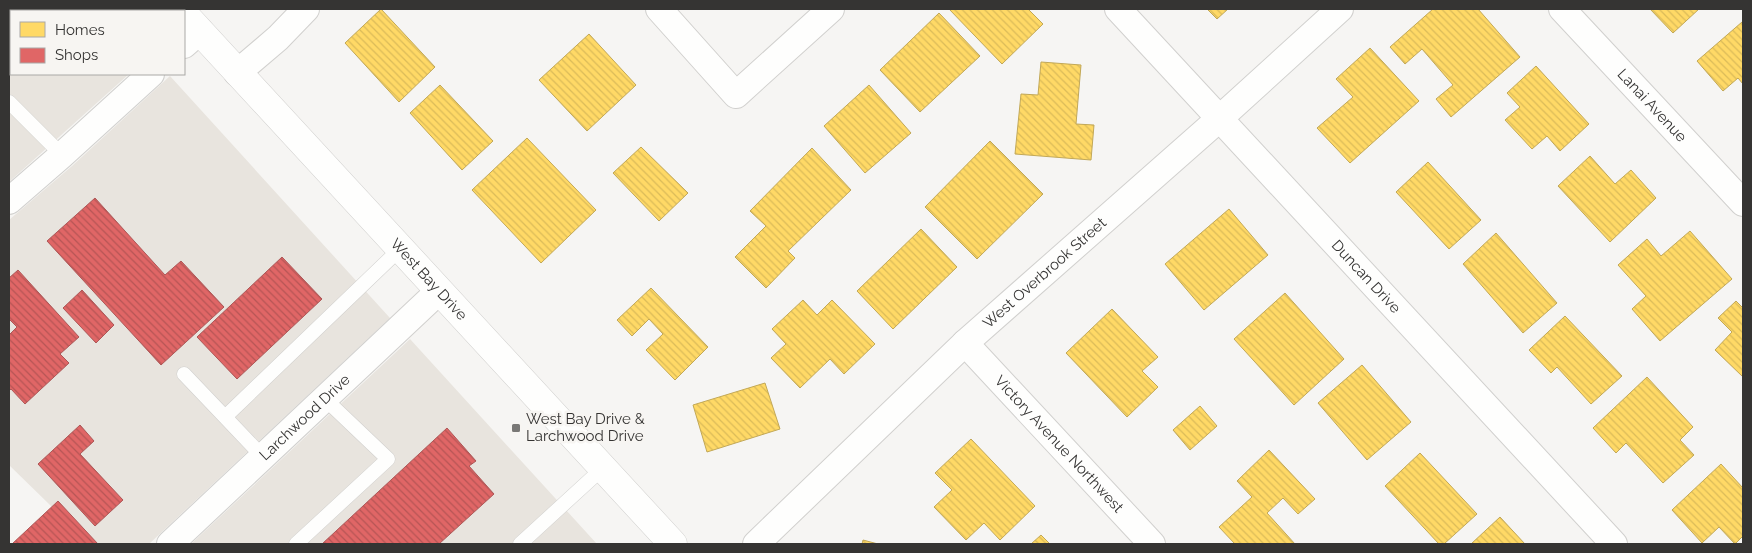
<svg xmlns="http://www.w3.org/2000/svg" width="1752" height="553" viewBox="0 0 1752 553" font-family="Raleway,sans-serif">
  <defs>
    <pattern id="homes-back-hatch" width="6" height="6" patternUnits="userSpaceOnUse" patternTransform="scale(1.25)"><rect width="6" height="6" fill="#ffd966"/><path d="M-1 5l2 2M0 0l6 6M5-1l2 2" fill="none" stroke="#dbbb59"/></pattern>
    <pattern id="shops-back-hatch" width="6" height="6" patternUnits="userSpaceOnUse" patternTransform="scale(1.25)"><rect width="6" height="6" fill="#e06666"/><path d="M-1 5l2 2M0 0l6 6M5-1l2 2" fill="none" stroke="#b65555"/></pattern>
  </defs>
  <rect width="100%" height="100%" fill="#f6f5f3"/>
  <path fill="#e8e4de" d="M9,9h101l2,2h-101v63h118l-120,108z
    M170,76l220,242 -241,226h-59l-81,-79v-245l63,-54z
    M410,339l187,205h-406z"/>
  <path fill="url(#homes-back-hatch)" stroke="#c2a857" d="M381,9l54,58 -36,35 -54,-59z
    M949,9h79l15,15 -41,40z
    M1207,9h21l-11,10z
    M1433,9h45l42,48 -69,60 -15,-18 17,-14 -31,-36 -17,15 -15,-17z
    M1650,9h49l-26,24z
    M939,13l41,43 -60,56 -40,-42z
    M1742,22l1,2v60l-5,-6 -15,13 -26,-30z
    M589,34l47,51 -49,46 -48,-51z
    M1370,48l49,53 -69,62 -33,-35 36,-31 -17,-18z
    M1041,62l40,3 -5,59 18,1 -3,35 -76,-6 6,-60 17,1z
    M1536,66l53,58 -29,27 -13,-15 -15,13 -27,-29 15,-13 -13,-14z
    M440,85l53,56 -31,29 -52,-57z
    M869,85l42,48 -46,40 -41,-47z
    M527,138l69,72 -55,53 -69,-73z
    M990,141l53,53 -66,65 -52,-52z
    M641,147l47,46 -29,28 -46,-48z
    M812,148l39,42 -63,61 7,7 -29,30 -31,-31 31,-31 -16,-15z
    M1590,156l25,28 16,-14 25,28 -46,44 -52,-56z
    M1428,162l53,58 -32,29 -53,-57z
    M1229,209l39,46 -64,55 -39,-46z
    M921,229l36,38 -64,62 -36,-38z
    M1690,231l42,48 -72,62 -28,-32 14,-13 -28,-31 29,-26 14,17z
    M1496,233l61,70 -34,30 -60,-69z
    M651,288l57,59 -33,33 -29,-30 17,-16 -14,-15 -17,17 -15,-16z
    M1285,293l59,66 -50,46 -60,-66z
    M803,300l14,15 15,-15 43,44 -31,30 -14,-15 -30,29 -29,-30 15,-14 -14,-15z
    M1736,301l7,7v69l-28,-27 17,-18 -14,-14z
    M1112,309l46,48 -16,14 16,16 -31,30 -61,-64z
    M1565,316l57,60 -31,28 -34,-37 -6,6 -22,-23z
    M1362,365l49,57 -44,38 -49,-57z
    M1647,377l46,50 -13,13 14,15 -31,28 -37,-40 -10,10 -23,-25z
    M765,383l15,46 -73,23 -14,-47z
    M1200,406l17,20 -27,24 -17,-20z
    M971,439l64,67 -35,34 -16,-17 -18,17 -32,-33 18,-17 -17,-17z
    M1269,450l46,49 -17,15 -15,-16 -16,15 28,31h-60l-16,-17 33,-30 -15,-16z
    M1420,453l57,61 -33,30h-5l-54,-58z
    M1721,464l22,24v48l-8,8 -16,-17 -17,16 -30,-33z
    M1500,517l25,27h-54z
    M1041,535l9,9h-19z
    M863,540l15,4h-16z"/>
  <path fill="url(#shops-back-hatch)" stroke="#ad5757" d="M95,198l70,77 16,-14 43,46 -63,58 -114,-124z
    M282,257l40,42 -85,80 -40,-42z
    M18,270l61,67 -19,17 9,9 -44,41 -14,-15 -2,2v-56l8,-8 -8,-8v-41z
    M82,290l32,35 -18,18 -33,-35z
    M80,425l14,16 -14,13 43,46 -28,26 -57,-62z
    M447,428l29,33 -7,5 25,28 -55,50h-117z
    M58,501l40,43h-86z"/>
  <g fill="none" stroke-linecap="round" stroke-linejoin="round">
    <defs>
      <path id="lane" d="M9,102l53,53
        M184,374l41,43
        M263,457l-38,-40 175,-168
        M296,544l92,-85 -63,-60
        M520,544l83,-76"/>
      <g id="street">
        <path d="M659,9l77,86 95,-86"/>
        <path id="s1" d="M1118,9l496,535"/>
        <path id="s2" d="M1562,9l181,194"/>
        <path d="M184,45l16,-14"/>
        <path d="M237,73l41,-35 28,-29"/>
        <path d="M9,201l53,-46 89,-81"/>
        <path id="s3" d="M965,343l187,201"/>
        <path id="s4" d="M170,544l269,-253"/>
        <path id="s5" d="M756,544l209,-201 254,-224 121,-110"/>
      </g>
      <g id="primary">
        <path id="s6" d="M184,14l489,530"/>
      </g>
    </defs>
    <use href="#lane" stroke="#d1d0ce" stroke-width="15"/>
    <use href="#street" stroke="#d1d0ce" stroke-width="28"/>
    <use href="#primary" stroke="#d1d0ce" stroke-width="29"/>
    <use href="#lane" stroke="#fefefd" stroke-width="14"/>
    <use href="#street" stroke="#fefefd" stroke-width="26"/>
    <use href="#primary" stroke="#fefefd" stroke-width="28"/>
  </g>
  <rect fill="#797876" stroke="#f7f5f2" stroke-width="2" x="511" y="423" width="10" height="10" rx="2.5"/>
  <g text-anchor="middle" stroke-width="5" stroke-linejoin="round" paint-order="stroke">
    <g font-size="15" fill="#353433" stroke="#f7f5f2">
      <text dy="5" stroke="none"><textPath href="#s2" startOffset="132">Lanai Avenue</textPath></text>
      <text dy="5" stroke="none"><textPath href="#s5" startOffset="396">West Overbrook Street</textPath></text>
      <text dy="5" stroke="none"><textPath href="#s1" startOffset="365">Duncan Drive</textPath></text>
      <text dy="5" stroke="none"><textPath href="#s6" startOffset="361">West Bay Drive</textPath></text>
      <text dy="5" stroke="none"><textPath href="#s4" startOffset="185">Larchwood Drive</textPath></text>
      <text dy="5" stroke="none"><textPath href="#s3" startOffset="138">Victory Avenue Northwest</textPath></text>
    </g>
    <g font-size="15" fill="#353433" stroke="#f7f5f2" text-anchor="start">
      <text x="526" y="424">West Bay Drive &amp;<tspan x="526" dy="17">Larchwood Drive</tspan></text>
    </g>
  </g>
  <rect width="1752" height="553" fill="none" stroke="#353433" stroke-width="20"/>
  <rect x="10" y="10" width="175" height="65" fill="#f7f5f2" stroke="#a9a8a6"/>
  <rect x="20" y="22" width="25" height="15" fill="#ffd966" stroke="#a9a8a6"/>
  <text x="55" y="35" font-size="15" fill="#353433">Homes</text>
  <rect x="20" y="48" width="25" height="15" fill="#e06666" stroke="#a9a8a6"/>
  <text x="55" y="60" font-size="15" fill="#353433">Shops</text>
</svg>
